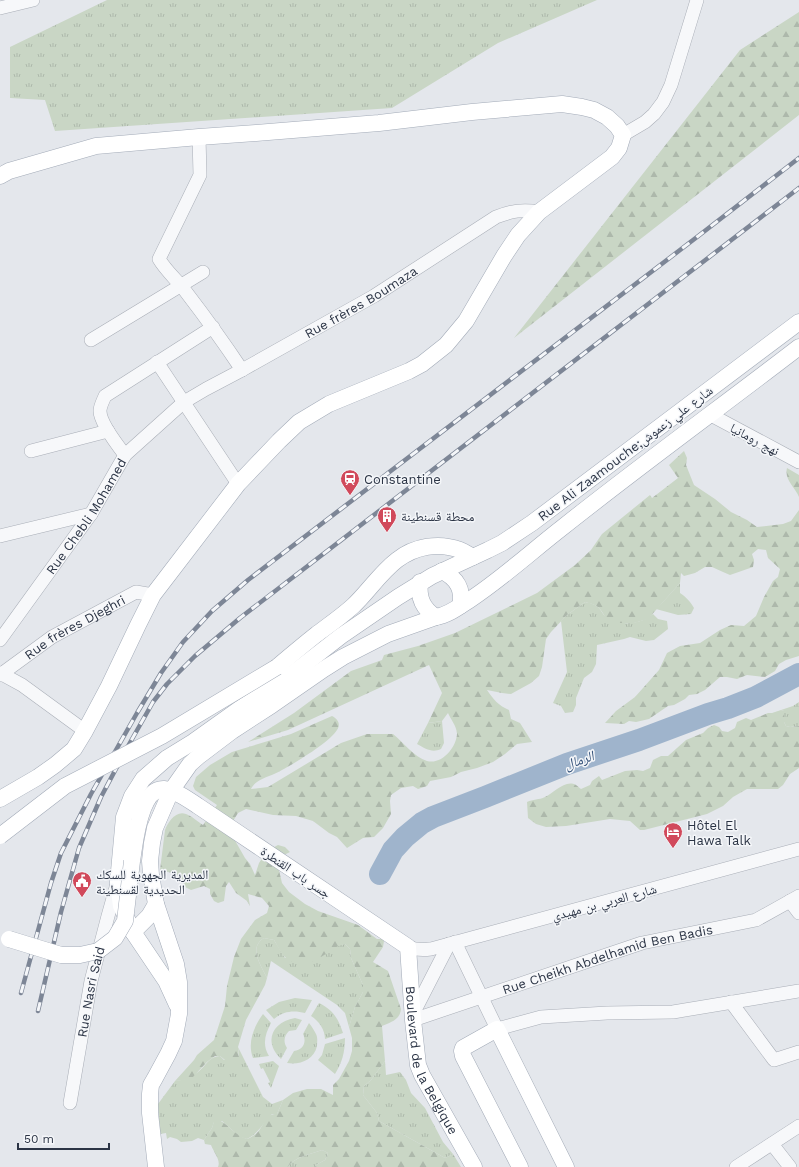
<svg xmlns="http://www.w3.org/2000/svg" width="799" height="1167" viewBox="0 0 799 1167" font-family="'Work Sans','Noto Naskh Arabic',sans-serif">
  <defs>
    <pattern id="grass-tufts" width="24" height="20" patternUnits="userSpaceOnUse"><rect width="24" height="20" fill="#c9d6c5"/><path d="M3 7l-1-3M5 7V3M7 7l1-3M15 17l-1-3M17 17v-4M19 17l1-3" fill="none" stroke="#adb8ab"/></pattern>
    <pattern id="forest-firs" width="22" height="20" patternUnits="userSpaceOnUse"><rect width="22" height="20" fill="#c9d6c5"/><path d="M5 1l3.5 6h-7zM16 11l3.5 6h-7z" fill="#adb8ab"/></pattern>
  </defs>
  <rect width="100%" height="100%" fill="#e4e7ec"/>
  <path fill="url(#grass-tufts)" d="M107,0h490l-99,43 -106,65 -337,23 -10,-31 -35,-2v-51z
    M680,583v10c6,4 10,8 14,15l-3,6 -13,1 -22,-6 6,-6z
    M585,602c5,1 10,2 14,6 2,2 3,5 5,7 13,12 37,10 49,-1l5,5 9,2 1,8 -14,11 -8,1 -16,-4 -6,2 -27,6 -1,19 -4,8 -8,6 -8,20v7l-3,7 -8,1 -4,-7 -8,-3 14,-31 -6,-51 6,-6z
    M799,702v24l-9,1 -4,-1 -2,-4v-11l-3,-1 12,-4z
    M442,721l2,22 -3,6c-9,4 -15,0 -24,-5l11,-21z
    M264,938l10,2 11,18 35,-1 17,-12 8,-1 5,5 1,9 12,27v7l-8,15 -6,20 -4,-14 -8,-8 -66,-44 -4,17c-6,-13 -19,-30 -3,-40z
    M295,998l17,2 -7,13c-11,-3 -22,-2 -31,6l-8,-9 13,-8z
    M319,1003c14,7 19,15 24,30l-18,6c0,-9 -6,-18 -14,-23z
    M263,1014l8,9c-6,11 -9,22 -2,33l-16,2c-6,-15 1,-32 10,-44z
    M295,1018l7,2 -6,10 -7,1c-5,5 -6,11 -2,17l-6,11c-18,-17 -9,-37 14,-41z
    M309,1023c3,4 5,7 7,11 2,4 1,8 1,12 -3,14 -17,19 -30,17l7,-12c9,-1 13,-9 9,-17z
    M345,1038c0,14 -3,25 -10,36l-17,-14 4,-5 3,-11z
    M238,1047l25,50 9,7 11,-4 -6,14h-5c-10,10 -12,18 -25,25l-7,-2 -18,-16 -8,1 -2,6 -8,12 -6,-2 -6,3 -11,1 -4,-3 -7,-2 -3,2 -1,-6 -6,1 -2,-30 17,-23c9,-1 15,-3 23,-9 8,-6 11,-16 22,-16l4,4 15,-4z
    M273,1061l6,5 -8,22 -3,-5 2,-1 -7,-14 -2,1 -2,-5z
    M385,1061l1,14 14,-3 6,8 5,13 14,15 18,34 10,12 -8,4 -66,-37 -2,-8 -14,-18 1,-9 7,-6z
    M322,1150l6,3 -3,7 -9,5 -1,2h-27c6,-10 23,-13 34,-17z"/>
  <path fill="url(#forest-firs)" d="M799,12v103l-285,223 226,-288z
    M684,451l3,7 -1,7 8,20 21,14 16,13 16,8 10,7 26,-3 8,-3 8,-11v146l-13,4 -7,4 -4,7 -10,6 -18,-2 -10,4 -10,-2h-7l-15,13 -8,4 -8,1 -4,4 -11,6 -6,1 -19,13 -13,3 -7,-1 -5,3 -19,-1 11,-12 19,-14 24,-27 8,-17 13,-7 20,-3 20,-13 11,-5 13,1 12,-10 8,-19 9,-16 5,-4 2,-8 -12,-11 -2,-8 -8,-1 -6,5 2,6 -1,7 -23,8 -7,-3 -11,-5h-7l-10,6 -11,3 -3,-3 -1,10 -32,36 -14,4h-17l-9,-2c-9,-13 -7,-15 -23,-19l-18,13 -16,17 -5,7 -4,28 -3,9 -8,7 -20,11 -9,-1 -15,-3c6,9 12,16 22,20l2,9 9,4 12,19 -15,2 -12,10 -12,8 -16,6 -16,4 -10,5 -21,4 -3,5 -9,3 -5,-3 -12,2 -10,7 -1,6 1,13 -8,14 -9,9 -11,1 -16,10 -10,-11 -8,-4 -16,-12 -17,-5 -23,-1 -27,-6 -8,4 -5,8v16l12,21 5,6 5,11 4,-12 8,-12 11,-6 7,2 5,5 -6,3 -6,11 4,17 7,9 16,12 13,7 40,14 19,14h4l4,-4 -2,12 -10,15 15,9 13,38c-1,11 -10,13 -19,17l3,35 -14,19 -7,6 -1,9 14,18 2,8 66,37 8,-4 8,13h-146l1,-2 9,-5 3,-7 -6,-3c-11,4 -28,7 -34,17h-70c3,-7 -4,-14 -7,-22l-6,-1 -1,-4 8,-12 3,-10c13,5 19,17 32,21 5,-2 10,-5 13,-10 6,-8 5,-15 17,-15l6,-14 10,-7 14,-4h14l12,6v-10l6,-6 10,-18 3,-10v-13l-3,-11 2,-7 4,-13 8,-15v-7l-12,-27 -1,-9 -5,-5c-11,2 -15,8 -24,13 -11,7 -24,10 -35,1 -5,-4 -9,-13 -12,-18l-10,-2c-16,10 -3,27 3,40l-2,7 -19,35 -8,27 1,13 -3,4h-6l-10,-8h-5l-8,6 -15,16 -8,2 -9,1 19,-21 3,-5 17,-15 11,-34 2,-20 7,-29 7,-18 14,-19 12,-7 2,-7 -7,-8 -14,-4 2,12 -3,-5 -11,-8 -7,-11 -3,4 -2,15 -6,2 -4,-2 -4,-7v-5l-6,-3 -13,4 -6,-3c-8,-17 -8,-12 -25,-17l5,-40c3,-8 11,-20 21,-16 6,2 12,8 17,11l14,-20 -22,-15 -2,-4 3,-9 14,-12 22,-13 59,-18 41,-18c6,3 9,8 5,14 -7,12 -42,33 -55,40 -8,5 -18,7 -25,12 -3,2 -5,5 -6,7l17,-2 73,-44 26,-9h26c10,8 21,23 34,27 15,4 30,-14 30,-28 -1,-8 -6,-13 -9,-20l-6,8 -14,2 14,-30 -13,-28 -141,65 -40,12 46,-29 57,-42 31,-11 2,-5 34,-9 37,-13 82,-40 38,-28 16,-15 11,-16 48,-39 2,3 26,-20 -9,-13z
    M787,468l12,7v22c-4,-10 -15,-17 -12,-29z
    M781,710l3,1v11l2,4 4,1 9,-1v42l-9,6 -7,11 -5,4h-31l-14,8 -10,9 -16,8 -63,16h-4l-10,-9 -20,-2 -44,7 -20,1 -10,-3 -8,-6 -1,-16c6,-3 12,-2 18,-5 9,-4 20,-18 31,-12 2,1 3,3 5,4l9,-4 2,-4 7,-5 3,4 23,-9 12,-1 6,1 7,-3 3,-8 8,-4h7l18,-16 17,-7 5,-5 6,-3 5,2 3,4 6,1 7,-4 2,-6 9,-4 5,2 17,-7h4z"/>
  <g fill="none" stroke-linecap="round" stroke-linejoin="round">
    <path stroke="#9fb4cc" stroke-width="22" d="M380,874l13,-24 12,-13 17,-14 11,-6 52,-20 82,-33 72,-24 69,-26 20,-6 28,-11 43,-23"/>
    <defs>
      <g id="minor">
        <path d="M0,8l33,-8"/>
        <path d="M623,135l22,-13 9,-8 9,-12 8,-17 26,-85"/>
        <path d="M199,137l1,38 -41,84c7,12 19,22 27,33 20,26 38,51 56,78"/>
        <path d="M91,340l112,-68"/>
        <path d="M157,362l81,122"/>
        <path d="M711,415l88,47"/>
        <path d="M31,451l77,-20"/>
        <path d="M125,455c-7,-9 -25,-33 -25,-44 0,-5 3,-10 5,-15l108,-69"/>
        <path d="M0,536l91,-22"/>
        <path id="s1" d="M0,640l91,-126 34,-59 59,-53 22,-13 36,-19 132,-74 122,-79c15,-6 27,-8 43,-5"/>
        <path d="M0,673l22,12 63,46"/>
        <path id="s2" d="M0,675l52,-38 84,-45 17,3"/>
        <path d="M790,901l9,12"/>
        <path d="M455,942l42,87 44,-12 66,-4 66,-1 126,-21"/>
        <path d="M408,947c8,3 15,3 23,2l368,-100"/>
        <path d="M731,1002l43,58 25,-8"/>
        <path d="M413,1014l36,-70"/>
        <path id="s3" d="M413,1020l229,-77 114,-23 43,-24"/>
        <path id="s4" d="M70,1103l21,-122 17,-65 9,-32"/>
        <path d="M772,1144l18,23"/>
        <path d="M736,1167l63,-41"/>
      </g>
      <g id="major">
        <path d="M0,176l9,-5 87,-25 103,-9 57,-4 123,-10 93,-11 90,-8 20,3 12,3 13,7 10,9 6,9 -4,13 -7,9 -73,55 -21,23 -14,21 -38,65 -20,24 -24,19 -13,7 -80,33 -30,18 -20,19 -41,43 -85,111 -15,30 -29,61 -24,45 -11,18 -19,16 -17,12 -38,22"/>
        <path d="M442,571c15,7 22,19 18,35"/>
        <path d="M420,582c-2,16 3,27 16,35"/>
        <path d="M277,667c13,-11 26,-22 40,-33 12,-9 25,-18 36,-28 15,-14 27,-33 44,-46 18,-14 42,-18 63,-10 5,2 9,5 13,7"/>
        <path id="s5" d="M132,861c3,-17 7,-73 32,-72 11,1 25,11 34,17l210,141 5,73 5,45 4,10 52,92"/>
        <path d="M133,932l16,-16 7,-12"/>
        <path d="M177,1005l-11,-24 -33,-49 -12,-26 -3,-24 6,-65 8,-21 11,-17 24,-21 26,-16 45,-32 49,-32 54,-42 57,-39 34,-21 56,-26 14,-7 30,-20 267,-201"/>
        <path d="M156,1167l-6,-54v-19l1,-9 4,-7 13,-24 6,-13 5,-27v-32l-3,-18 -20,-60 -5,-29 -1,-14 2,-18 3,-15 16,-37 19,-27 9,-8 33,-25 40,-26 52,-36 19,-12 45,-23 48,-17c13,-2 24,-11 35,-18 33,-22 61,-48 92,-72 78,-62 158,-120 236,-180"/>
        <path d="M520,1167l-57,-111 -1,-5 1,-3 34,-19 69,138"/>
      </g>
    </defs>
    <use href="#minor" stroke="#a9aeb7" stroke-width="14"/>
    <use href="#major" stroke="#a3abb8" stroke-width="17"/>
    <use href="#minor" stroke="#f7f8fa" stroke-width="13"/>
    <use href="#major" stroke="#fff" stroke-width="16"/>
    <defs>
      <path id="rail" d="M21,993l30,-110 10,-30 30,-59 46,-81 24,-40 22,-31 29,-31 36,-31 449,-343 102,-79
        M38,1011l23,-99 18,-64 22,-51 26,-49 26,-46 14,-18 28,-28 45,-38 559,-430"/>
    </defs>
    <use href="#rail" stroke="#7d8696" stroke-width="4.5"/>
    <use href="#rail" stroke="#f4f6f9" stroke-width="3" stroke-dasharray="9" stroke-linecap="butt"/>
    <defs>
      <path id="major-bridge" d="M0,836l65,-50 97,-50 115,-69
        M9,939l52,16h19l18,-4 17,-13 10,-17 7,-60"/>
    </defs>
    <use href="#major-bridge" stroke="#a3abb8" stroke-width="17" stroke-linecap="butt"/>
    <use href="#major-bridge" stroke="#fff" stroke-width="16"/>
  </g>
  <defs>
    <symbol id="station-pin" viewBox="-11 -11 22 30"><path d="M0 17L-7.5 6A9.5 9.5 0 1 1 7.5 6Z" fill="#d1495b" stroke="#f4f6f9"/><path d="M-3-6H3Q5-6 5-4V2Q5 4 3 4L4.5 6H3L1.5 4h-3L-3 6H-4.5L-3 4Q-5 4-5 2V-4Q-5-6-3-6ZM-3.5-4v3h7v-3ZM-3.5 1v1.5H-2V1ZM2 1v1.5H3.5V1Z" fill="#fff"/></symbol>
    <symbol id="building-pin" viewBox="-11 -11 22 30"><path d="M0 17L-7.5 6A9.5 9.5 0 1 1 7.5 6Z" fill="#d1495b" stroke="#f4f6f9"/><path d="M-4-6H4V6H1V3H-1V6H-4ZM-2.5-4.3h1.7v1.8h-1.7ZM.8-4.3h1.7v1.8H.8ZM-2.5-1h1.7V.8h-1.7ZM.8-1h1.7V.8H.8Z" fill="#fff"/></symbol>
    <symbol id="hotel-pin" viewBox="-11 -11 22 30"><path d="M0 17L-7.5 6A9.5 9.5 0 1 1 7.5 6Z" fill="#d1495b" stroke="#f4f6f9"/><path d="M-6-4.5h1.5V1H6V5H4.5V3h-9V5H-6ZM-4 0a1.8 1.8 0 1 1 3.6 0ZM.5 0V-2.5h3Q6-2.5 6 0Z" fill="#fff"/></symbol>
    <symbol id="civic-pin" viewBox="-11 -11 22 30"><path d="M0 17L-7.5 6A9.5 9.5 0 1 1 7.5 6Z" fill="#d1495b" stroke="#f4f6f9"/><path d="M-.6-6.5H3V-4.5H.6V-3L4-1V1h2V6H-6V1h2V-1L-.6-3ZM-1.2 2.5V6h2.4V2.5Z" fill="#fff"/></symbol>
  </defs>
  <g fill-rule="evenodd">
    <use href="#station-pin" x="339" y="468" width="22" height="30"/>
    <use href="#building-pin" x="376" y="505" width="22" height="30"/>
    <use href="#hotel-pin" x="662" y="821" width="22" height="30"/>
    <use href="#civic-pin" x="71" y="870" width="22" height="30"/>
  </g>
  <g text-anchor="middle" stroke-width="3" stroke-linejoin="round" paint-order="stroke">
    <g font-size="13" fill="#2b3445" stroke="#f4f6f9">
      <text dy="5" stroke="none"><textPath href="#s1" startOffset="506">Rue frères Boumaza</textPath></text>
      <text transform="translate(755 439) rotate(28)" y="5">نهج رومانيا</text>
      <text transform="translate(625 453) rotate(-37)" y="5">Rue Ali Zaamouche;شارع علي زعموش</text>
      <text dy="5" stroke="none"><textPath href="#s1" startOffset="151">Rue Chebli Mohamed</textPath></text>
      <text dy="5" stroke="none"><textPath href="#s2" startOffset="89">Rue frères Djeghri</textPath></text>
      <text transform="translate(296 872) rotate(34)" y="5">جسر باب القنطرة</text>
      <text transform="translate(604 902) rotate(-15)" y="5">شارع العربي بن مهيدي</text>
      <text dy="5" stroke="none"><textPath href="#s3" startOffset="204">Rue Cheikh Abdelhamid Ben Badis</textPath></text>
      <text dy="5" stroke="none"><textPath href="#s4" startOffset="113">Rue Nasri Said</textPath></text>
      <text dy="5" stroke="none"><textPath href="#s5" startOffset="493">Boulevard de la Belgique</textPath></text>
    </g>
    <g font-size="13" fill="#2b3445" stroke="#f4f6f9" text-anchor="start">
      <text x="364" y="484">Constantine</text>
      <text x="401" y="521">محطة قسنطينة</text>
      <text x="687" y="830">Hôtel El<tspan x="687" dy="15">Hawa Talk</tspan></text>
      <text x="96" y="879">المديرية الجهوية للسكك<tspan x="96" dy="15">الحديدية لقسنطينة</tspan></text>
    </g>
    <g font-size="14" font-style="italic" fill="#34527a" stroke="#f4f6f9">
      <text transform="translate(579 760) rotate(-20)" y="5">الرمال</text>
    </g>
  </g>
  <path d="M18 1143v6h91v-6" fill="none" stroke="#2b3445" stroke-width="2"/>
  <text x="24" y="1143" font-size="12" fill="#2b3445" stroke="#f4f6f9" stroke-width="3" paint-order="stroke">50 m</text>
</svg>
